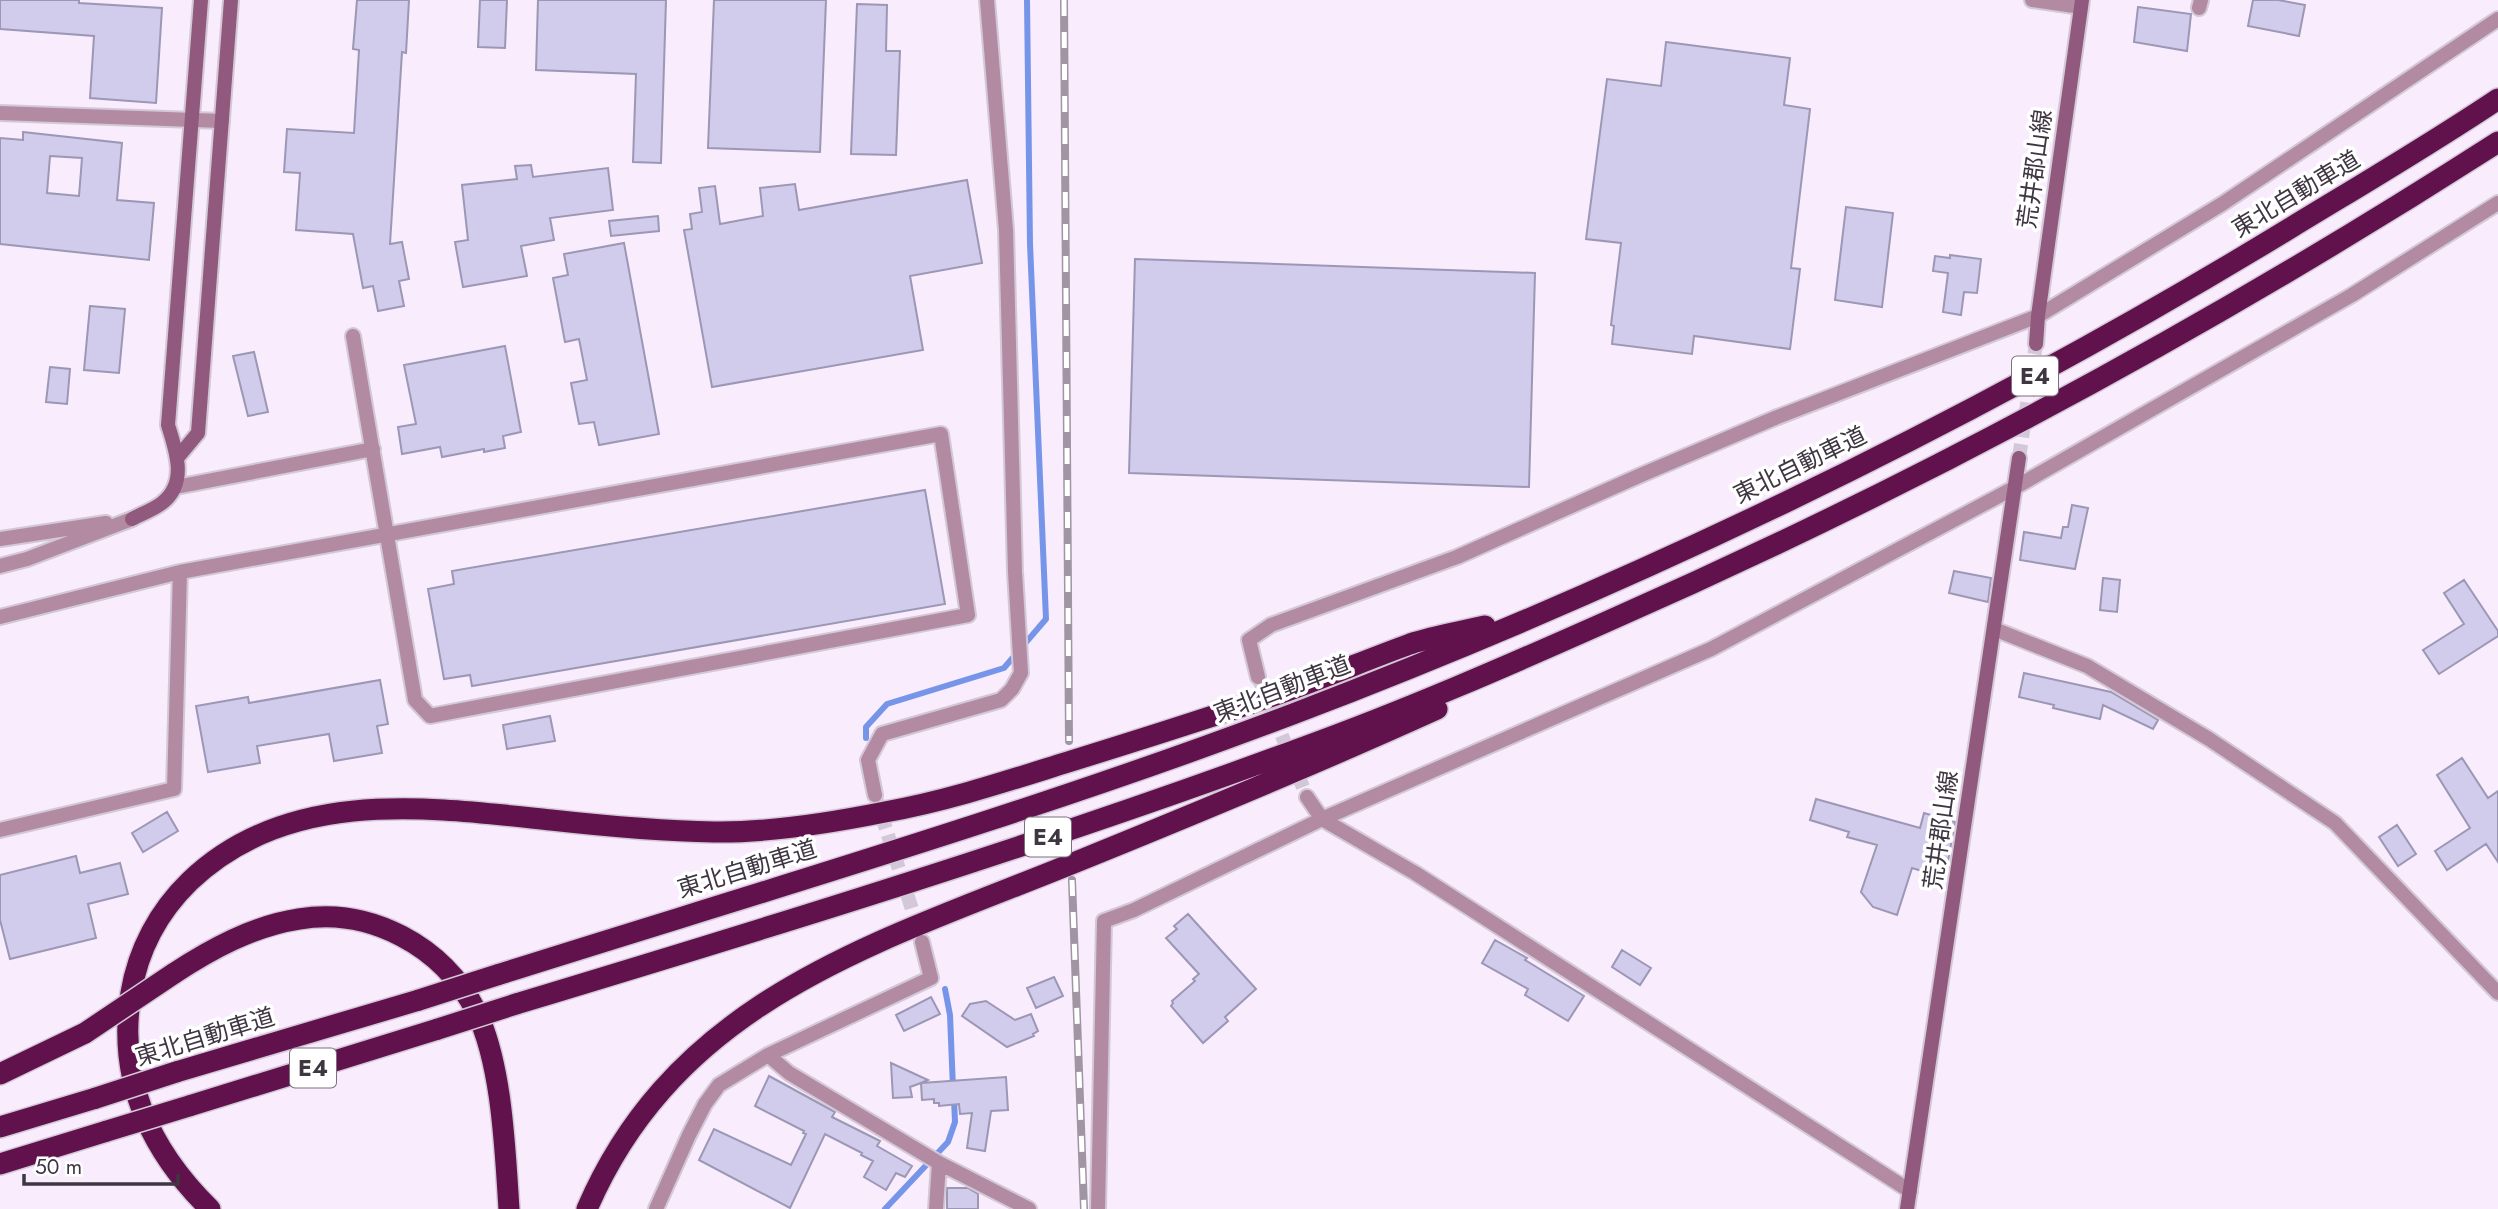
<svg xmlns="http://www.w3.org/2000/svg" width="2498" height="1209" viewBox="0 0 2498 1209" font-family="Jost,'Noto Sans JP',sans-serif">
  <rect width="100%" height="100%" fill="#f8ecfd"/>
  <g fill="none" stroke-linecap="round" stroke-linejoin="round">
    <path stroke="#7695e8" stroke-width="6" d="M866,738v-11l21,-23 117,-36 42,-49 -16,-375 -3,-244
      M945,989l5,26 3,73
      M885,1209l63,-67 7,-20 -1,-23"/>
  </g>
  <path fill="#d1ccec" stroke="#9b97b5" stroke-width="2" fill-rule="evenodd" d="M0,0h79v3l83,5 -6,95 -66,-5 4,-62 -94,-7z
    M357,0h52l-3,53 -4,-1 -12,192 12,-2 7,37 -10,2 5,25 -26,5 -5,-25 -10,2 -10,-54 -57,-4 4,-57 -16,-1 3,-43 67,4 5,-83 -6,-1z
    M480,0h27l-2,48 -27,-1z
    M538,0h128l-5,163 -28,-1 3,-88 -100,-4z
    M714,0h112l-6,152 -112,-4z
    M2253,0h25l27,5 -6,31 -51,-10z
    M857,4l30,1 -1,46h14l-4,104 -45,-1z
    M2138,7l53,7 -4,37 -53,-9z
    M1666,42l124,16 -6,47 26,4 -19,159 9,1 -10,80 -96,-13 -2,18 -80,-10 2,-18 -3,-1 10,-82 -35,-4 21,-160 54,7z
    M23,132l99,11 -5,57 37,3 -5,57 -149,-16v-106l23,2zM50,156l32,2 -3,38 -32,-3z
    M531,165l2,12 75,-9 5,42 -63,8 4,22 -33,6 6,30 -64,11 -8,-45 13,-2 -6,-55 55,-6 -2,-13z
    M967,180l15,83 -72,13 13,74 -211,37 -28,-157 8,-1 -2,-15 12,-2 -3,-24 16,-2 5,38 43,-8 -3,-28 35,-4 4,26z
    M1846,207l47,6 -11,94 -47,-7z
    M658,216l1,15 -48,5 -2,-15z
    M624,243l35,191 -60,11 -5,-23 -15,2 -8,-41 16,-3 -8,-41 -14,3 -12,-64 15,-3 -4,-21z
    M1950,255l31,4 -4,34 -13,-1 -3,23 -18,-3 5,-39 -15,-2 2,-15 15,2z
    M1135,259l400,14 -6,214 -400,-14z
    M90,306l35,3 -6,64 -35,-3z
    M505,346l16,86 -18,4 2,12 -21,4v-3l-42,8 -2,-10 -38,7 -4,-27 18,-3 -12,-59z
    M254,352l14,60 -20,4 -15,-60z
    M50,367l20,2 -3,35 -21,-2z
    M925,490l20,114 -473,82 -2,-11 -26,4 -16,-90 26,-5 -2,-13z
    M2072,505l16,3 -13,61 -55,-9 4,-28 37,6 2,-11h5z
    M1954,571l37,7 -3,24 -39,-9z
    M2103,578l17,2 -3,32 -17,-2z
    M2464,580l34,51v5l-59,38 -16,-24 41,-26 -20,-31z
    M2024,673l87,19 47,28 -5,9 -50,-24 -3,14 -47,-11 1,-3 -35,-8z
    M380,680l8,44 -11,2 5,27 -48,8 -5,-27 -72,12 3,17 -52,9 -12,-66 52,-9 1,6z
    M550,716l5,25 -48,8 -4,-24z
    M2462,758l26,40 10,-7v71l-12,-18 -39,26 -12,-19 35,-23 -33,-53z
    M1816,799l104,29 4,-15 31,9 -10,56 -33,-10 -15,47 -24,-8 -12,-15 16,-47 -30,-8 2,-5 -39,-12z
    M167,812l11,19 -35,21 -11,-19z
    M2397,825l19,29 -18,12 -19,-29z
    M76,856l4,17 40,-10 8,31 -40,10 8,34 -86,21 -10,-39v-45z
    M1188,914l68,75 -31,28 3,4 -25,22 -32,-37 2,-3 -1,-2 23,-20 -2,-2 6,-5 -33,-36 11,-9 -3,-3z
    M1495,940l32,18 -2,2 59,36 -16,25 -43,-26 3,-6 -46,-26z
    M1622,950l29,18 -11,17 -28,-18z
    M1054,977l9,19 -27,12 -9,-20z
    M931,997l9,17 -36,17 -8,-16z
    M986,1001l29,19 16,-6 7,17 -5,3 1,2 -27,11 -45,-31 8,-12z
    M891,1063l37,17 -7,3 85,-6 2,33 -17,1 -6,40 -18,-3 5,-35 -12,1 -1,-10 -20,2v-3h-5v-4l-12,1 -1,-17 -11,4 2,10 -19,1z
    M769,1076l66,36 -3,5 48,24 -3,5 35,20 -7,11 -9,-4 -10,17 -22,-13 9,-16 -12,-6 1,-2 -37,-19 -35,74 -91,-48 15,-31 77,36 15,-31 -3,-1 1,-2 -49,-25z
    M947,1188h21l10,6v15h-31z"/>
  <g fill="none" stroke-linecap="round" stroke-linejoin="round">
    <path stroke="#d3c8d7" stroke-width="14" stroke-dasharray="14 7" stroke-linecap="butt" d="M1258,677l49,120
      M875,795l45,139"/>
    <path stroke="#d3c8d7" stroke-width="14" stroke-dasharray="14 7" stroke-linecap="butt" d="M2019,458l17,-114"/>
    <defs>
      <path id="street" d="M2032,0l49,7
        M2199,8l2,-8
        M0,113l222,8
        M176,487l197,-38
        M0,539l106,-16
        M0,566l27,-7 105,-40
        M0,617l180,-45 761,-138 27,181 -538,101 -15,-16 -62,-364
        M1994,629l93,37 122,73 126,84 163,170
        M1258,677l-9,-37 22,-15 186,-68 184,-82 134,-57 263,-102 184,-112 276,-185
        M875,795l-7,-35 14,-26 119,-34 11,-11 9,-16 -6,-101 -9,-342 -19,-230
        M1307,797l15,22 93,54 495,318
        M0,830l174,-41 6,-217
        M768,1055l21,18 150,90 90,46
        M656,1209l33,-74 16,-31 14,-19 49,-30 163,-77 -9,-36
        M936,1209l3,-46
        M1098,1209l6,-288 30,-11 188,-91 389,-170 303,-161 338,-193 146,-92"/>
      <path id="secondary" d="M2036,344l2,-28 44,-316
        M178,457l20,-24 33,-433
        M132,519c9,-5 21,-9 30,-16 26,-20 14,-52 6,-78l33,-425
        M1907,1209l112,-751"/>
      <path id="highway" d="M173,974c38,-25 80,-48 126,-55 71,-12 144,27 177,92 26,53 29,138 33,198
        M497,975c266,-84 535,-162 796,-261 346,-132 683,-294 999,-487 69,-42 139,-83 206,-128
        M516,1004c265,-80 529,-161 788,-257 102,-37 203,-81 302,-125 310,-136 607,-297 892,-480
        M176,1072l243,-72
        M0,1074l85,-41
        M189,1106l249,-77
        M0,1127l96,-29
        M0,1164l107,-33
        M210,1209c-61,-60 -93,-130 -79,-216 7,-43 28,-82 59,-112 98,-94 238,-74 361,-61 54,6 108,11 163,12 56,1 116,-9 171,-20 62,-11 122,-31 183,-50 71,-22 142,-44 213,-69 43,-15 85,-33 129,-49 24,-8 50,-12 75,-18
        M587,1209c91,-212 293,-267 489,-347 121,-49 242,-99 361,-153"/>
    </defs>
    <use href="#street" stroke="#d3c8d7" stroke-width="18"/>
    <use href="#secondary" stroke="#d3c8d7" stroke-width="18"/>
    <use href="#highway" stroke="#d3c8d7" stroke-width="24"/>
    <use href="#street" stroke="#b28ba2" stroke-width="14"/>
    <use href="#secondary" stroke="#91597d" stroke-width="14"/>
    <use href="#highway" stroke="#61114b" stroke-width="21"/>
    <defs>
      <path id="rail" d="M1064,0l5,741
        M1072,880l12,329"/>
    </defs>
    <use href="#rail" stroke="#9f95a3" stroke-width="8"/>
    <use href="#rail" stroke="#fff" stroke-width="5" stroke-dasharray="16" stroke-linecap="butt"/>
    <defs>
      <path id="highway-bridge" d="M419,1000l78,-25
        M438,1029l78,-25
        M85,1033l88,-59
        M96,1098l80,-26
        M107,1131l82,-25"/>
    </defs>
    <use href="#highway-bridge" stroke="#d3c8d7" stroke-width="24" stroke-linecap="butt"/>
    <use href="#highway-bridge" stroke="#61114b" stroke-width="21"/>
  </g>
  <g text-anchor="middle" stroke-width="7" stroke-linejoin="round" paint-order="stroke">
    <g fill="#fff" stroke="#78727a" stroke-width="2">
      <rect x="2012" y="356.5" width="46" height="39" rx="5"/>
      <rect x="1025" y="817.5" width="46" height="39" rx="5"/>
      <rect x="290" y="1048.5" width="46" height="39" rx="5"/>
    </g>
    <g font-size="23" font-weight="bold" fill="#3e3641">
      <text x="2035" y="384">E4</text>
      <text x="1048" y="845">E4</text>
      <text x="313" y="1076">E4</text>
    </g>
    <g font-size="24" fill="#3e3641" stroke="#fff">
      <text transform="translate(2035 169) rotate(-82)" y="8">荒井郡山線</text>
      <text transform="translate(2296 194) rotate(-31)" y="8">東北自動車道</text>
      <text transform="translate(1800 465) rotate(-26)" y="8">東北自動車道</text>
      <text transform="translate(1282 689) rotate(-21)" y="8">東北自動車道</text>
      <text transform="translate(1941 830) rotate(-82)" y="8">荒井郡山線</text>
      <text transform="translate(747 869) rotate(-17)" y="8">東北自動車道</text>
      <text transform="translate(205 1037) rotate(-17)" y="8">東北自動車道</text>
    </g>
  </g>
  <path d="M24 1174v10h154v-10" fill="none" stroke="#3e3641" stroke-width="3.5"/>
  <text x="35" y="1174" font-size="21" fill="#3e3641" stroke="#ffffff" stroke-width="5" paint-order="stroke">50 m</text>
</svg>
